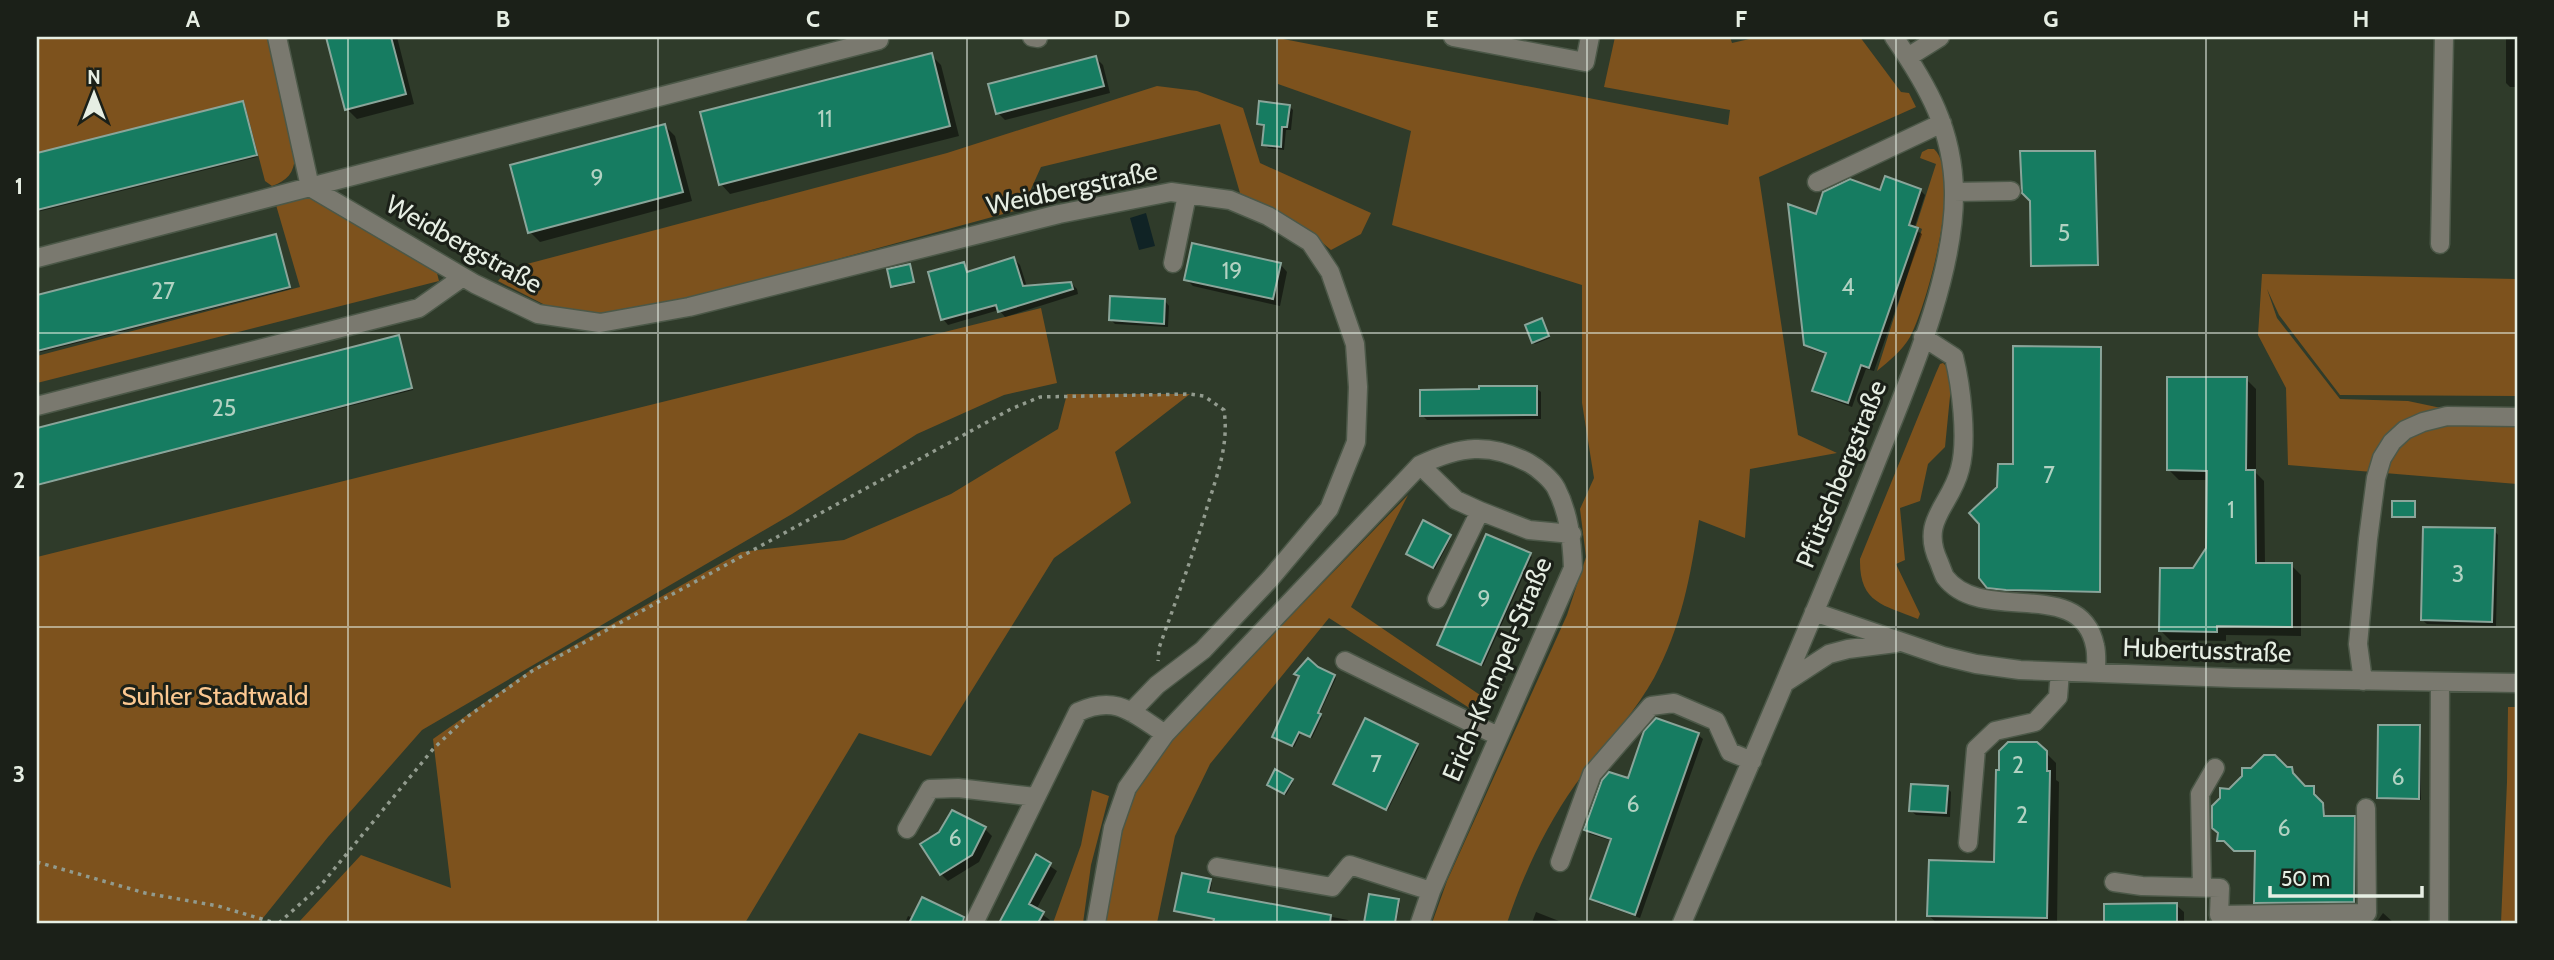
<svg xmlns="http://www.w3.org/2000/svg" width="2554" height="960" viewBox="0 0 2554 960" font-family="Cabin,sans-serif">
  <rect width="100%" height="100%" fill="#2f3b2a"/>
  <path fill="#7d521d" d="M37,37h233l25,120c-1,16 -8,24 -23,29l-7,-5 -21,-80 -207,52z
    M1615,37h115l2,6 26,-6h102l41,55 8,1 7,14 -157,70 39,258 39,18 -87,16 -5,69 -46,-18c-8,55 -18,108 -45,158 -22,39 -53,71 -79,107 -29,41 -52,90 -68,138h-75l15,-42 120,-266 19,-58 -6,-48 14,-31 -12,-75v-118l-190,-60 19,-94 -133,-47v-46l450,87 2,-15 -126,-23z
    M1157,86l40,5 46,17 17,55 111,50 -10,21 -30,16 -20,-17 -71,-40 -20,-69 -179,43 -19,42 -361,98 -70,7 -46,-9 -47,-24 10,-12 439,-116z
    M1928,149h6c29,27 -7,156 -24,188 -8,14 -21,24 -33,34l45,-142 -6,-3 20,-62 -16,-6 2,-6z
    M308,197l128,72 3,12 -402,102v-27l263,-69 -24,-82z
    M2262,274l255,5v117l-177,-1 -61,-80 -12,-26 10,29 63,81 68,2 109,23v60l-229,-19 -2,-77 -28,-53z
    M1041,308l16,75 -53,12 -87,39 -125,80 -370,216 -94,107 -69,86h-222v-366z
    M1943,363l7,7 2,6 -7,71 -17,17 -8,37 -20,7 5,52 -9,4 24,50 -2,5c-35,-14 -59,-16 -58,-60l76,-186 4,-9z
    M1067,394h123l-75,58 16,51 -77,55 -123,198 -72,-23 -114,190h-447l63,-68 90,33 -18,-149 102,-72 206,-115 103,-12 107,-46 107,-65z
    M1408,495l-57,112 129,88 -9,14 -142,-91 -119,146 -35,72 -18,87h-53l8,-70 23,-65 44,-57z
    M2508,707h9v216h-16l6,-141z
    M1092,790l17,6 -18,69 -8,58h-30l28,-78z"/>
  <path fill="#102325" d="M1146,213l9,33 -16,4 -9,-32z"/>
  <path fill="#0007" d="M328,37h69l17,67 -57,15 -10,-10z
    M2506,37h11v50h-7l-4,-4z
    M931,55l10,10 18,71 -229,58 -9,-10z
    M1096,58l7,7 7,28 -105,27 -7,-7z
    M242,103l15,54 -220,55v-57z
    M1289,106l4,4 -2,20h-5l-2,20 -16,-2 -4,-4 2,-16 -7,-5z
    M665,126l10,10 17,65 -152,41 -10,-10z
    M2094,153l5,113 -64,1 -2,-2z
    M1920,190l5,5 -11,34 8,5 -48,137 -8,-2 -14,38 -33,-12 -5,-5 13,-35 -17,-6 -5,-5 12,-128 64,-24z
    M276,236l14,53 -253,64v-57z
    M1014,259l6,6 7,22 44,-4 6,6 1,5 -73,23 -6,-7 -51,15 -5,-6 20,-55 7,9z
    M1280,264l7,8 -7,34 -87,-20 -7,-7z
    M909,266l6,17 -21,5 -2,-2z
    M1165,301l4,5 -1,21 -53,-3 -4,-4z
    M1542,320l8,18 -15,6 -2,-2z
    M398,337l15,53 -376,96v-56z
    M2100,349l2,2 -1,242 -86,-1 -25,-3 -9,-12 18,-89z
    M2246,379l10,10v84l8,8 1,83 26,1 10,10v61l-75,-1v6l-56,-1 -10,-10 48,-81 1,-69h-30l-10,-10z
    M1536,388l5,4v27l-114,1 -5,-5z
    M2414,503l2,15 -22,-2z
    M2494,530l4,5 -2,91 -69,-2 -5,-4z
    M1450,536l1,2 -16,31 -25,-14z
    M1530,555l2,2 -49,109 -43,-20z
    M1334,676l2,2 -17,37 3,2 -10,21 -11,-5 -7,14 -19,-8z
    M2419,727l2,2v71l-40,-1 -2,-1z
    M1698,735l5,4 -63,179 -43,-15 -5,-4 20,-58 -22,-7 -4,-5 43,-49z
    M2037,744l19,19v17l3,2 -2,141h-120l-8,-7 67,-52z
    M1417,745l2,2 -31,63 -51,-25z
    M2286,769h6l2,7 11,12 10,1v8l10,10v10l31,3 -1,83 -97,1 -1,-52h-19l-10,-10 -10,-2 11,-49z
    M1292,780l1,2 -7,13 -15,-9z
    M1947,788l4,4 -1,25 -34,-2 -5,-4z
    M953,812l32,17 7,7 -13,26 -31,19 -7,-7v-41z
    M1037,857l20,14 -21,39 14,10 -2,3h-46z
    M1210,881l2,1 -2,12 138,26 1,3h-135l1,-3 -39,-10z
    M1398,901l2,2 -4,20 -30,-1z
    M2176,905l8,7v11h-78v-17z
    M1536,912l28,11h-32z
    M2383,913l10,9 1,1h-18z
    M957,915l7,8h-59l3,-7 5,2z"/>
  <path fill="#167c61" stroke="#8aa59a" stroke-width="2" d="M326,37h65l15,57 -61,16z
    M932,53l18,73 -231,59 -19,-73z
    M1096,56l8,30 -108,28 -8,-30z
    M243,101l14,54 -220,55v-57z
    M1259,101l31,4 -3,22h-5l-1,20 -19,-2 2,-20 -7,-1z
    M665,124l18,68 -155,41 -18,-68z
    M2020,151h75l3,114 -67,1 -1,-65 -8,-8z
    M1885,176l36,13 -12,36 9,3 -49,140 -8,-3 -13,38 -36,-12 14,-38 -22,-8 -16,-141 28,10 7,-22 27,-13 30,11z
    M276,234l14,53 -253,64v-56z
    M1192,243l89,20 -8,36 -89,-19z
    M1014,257l9,29 48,-4 2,7 -75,23 -2,-7 -55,15 -13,-48 36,-10 3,10z
    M910,264l4,18 -23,5 -4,-18z
    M1110,296l55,3 -1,25 -55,-4z
    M1542,318l7,18 -17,7 -7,-18z
    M399,335l13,53 -375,97v-57z
    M2013,346l88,1 -1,245 -94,-2 -19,-2 -8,-10v-54l-10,-11 28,-26 1,-23h15z
    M2167,377h80l-1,93h9l1,93h36v64l-75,-1v6l-58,-1 1,-63h33l13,-20 1,-77 -40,-1z
    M1479,386h58v29l-117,1v-26l59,-1z
    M2392,501h23v16h-23z
    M1423,520l28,15 -18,33 -27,-14z
    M2423,527l72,1 -3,94 -71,-2z
    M1486,534l45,19 -50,112 -44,-20z
    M1308,658l10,9 17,8 -17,38 3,1 -11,23 -11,-5 -7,14 -20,-9 27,-61 -5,-2z
    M1365,718l53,26 -32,66 -53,-26z
    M1656,718l43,15 -64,182 -45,-16 21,-60 -27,-9 18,-50 7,-8 19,6 16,-47z
    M2378,725h42l-1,74 -42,-1z
    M2008,742h29l10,9v20h3l-3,147 -120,-2 2,-56 65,2 2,-92h3v-19z
    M2264,755h11l12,12h5l1,6 12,13h9v8l9,9 1,13h31l-1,86 -100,1 1,-52h-21l-10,-10h-7l1,-8 -6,-5v-22l8,-8v-10l9,1 13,-13v-8h9z
    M1275,769l18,10 -9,15 -17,-9z
    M1911,784l37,2 -2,27 -37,-2z
    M952,810l34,17 -14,28 -32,20 -20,-31 19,-12z
    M1036,854l15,9 -22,41 15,8 -6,11h-39z
    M1182,873l29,6 -3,13 123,23 -1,8h-117l1,-4 -40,-8z
    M1369,894l30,5 -4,24h-31z
    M922,897l42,20 -1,6h-54z
    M2177,903v20h-73v-19z"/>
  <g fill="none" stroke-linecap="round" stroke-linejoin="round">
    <defs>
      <path id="minor" d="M277,37l33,150 569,-147 -1,-3
        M1032,37l6,1
        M1453,37l132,25 5,-25
        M1908,57l32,-20
        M1817,182l125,-59
        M1954,192l57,-1
        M2440,244l4,-207
        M37,258l273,-71 165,97 63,30 62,9 89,-16 370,-93 112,-22 59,8 38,16 42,26 20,30 25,72 3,43 -2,55 -27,67 -59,70 -67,71 -46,35 -26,27
        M1173,263l14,-68
        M1923,337l31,20c7,28 14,83 6,112 -9,37 -41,51 -21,93 2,5 4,11 6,15 37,49 136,-2 150,69 2,8 1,18 1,27
        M37,406l382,-98 44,-31
        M1420,465l36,35 24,11
        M1437,599l43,-88 49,19 43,4
        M1814,612l129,44 33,8 44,6 214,8 283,5
        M1345,661l153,75
        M2363,681l-5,-37 10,-105 8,-61 6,-20 10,-16 13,-12 18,-8 24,-6 70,1
        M1786,682l43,-28 19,-5 48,-6
        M907,829l23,-40 28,-1 77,9
        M1968,843l8,-94 19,-18 40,-9 23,-25 2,-25
        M1560,862l32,-88 59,-68 23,-3 42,18 14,31 22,9
        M1217,867l115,20 18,-22 81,26
        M2114,882l28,4 78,2 -1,27 148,-2 -1,-105
        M2202,887l-2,-93 15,-26
        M974,923l104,-211c38,-18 55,1 87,22
        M1096,923l17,-95 14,-40 38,-54 255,-269c40,-19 69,-23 109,-2 9,5 22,16 27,25 13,25 16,53 17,80l-142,323 -11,32
        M1682,923c64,-151 130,-301 191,-453 32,-81 82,-191 81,-278 -1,-62 -26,-106 -60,-155
        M2439,923l1,-241"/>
    </defs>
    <use href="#minor" stroke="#4c5848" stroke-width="21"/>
    <path stroke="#929b8e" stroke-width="3.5" stroke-dasharray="3.5 5" stroke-linecap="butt" d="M37,862l108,31 73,13 57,17
      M279,923l42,-38 113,-137 33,-31 65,-46 479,-262 29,-12 150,-3 14,2 20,14c5,33 -6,63 -16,94 -14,49 -32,96 -49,144l-1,13"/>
    <use href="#minor" stroke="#7a796f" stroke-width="18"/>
  </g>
  <path fill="none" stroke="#e6eee3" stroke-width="2" stroke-opacity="0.55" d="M348,37v886M658,37v886M967,37v886M1277,37v886M1587,37v886M1896,37v886M2206,37v886M37,333h2480M37,627h2480"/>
  <g text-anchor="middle" stroke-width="6" stroke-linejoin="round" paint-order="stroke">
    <g font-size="23" fill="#b2d2c2">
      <text x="825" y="127">11</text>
      <text x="597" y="186">9</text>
      <text x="2064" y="241">5</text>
      <text x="1232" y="279">19</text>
      <text x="1848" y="295">4</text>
      <text x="163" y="299">27</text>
      <text x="224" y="416">25</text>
      <text x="2049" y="483">7</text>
      <text x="2231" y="518">1</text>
      <text x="2458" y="582">3</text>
      <text x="1484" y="607">9</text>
      <text x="1376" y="772">7</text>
      <text x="2018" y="773">2</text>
      <text x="2398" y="785">6</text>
      <text x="1633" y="812">6</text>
      <text x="2022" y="823">2</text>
      <text x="2284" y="836">6</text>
      <text x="955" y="846">6</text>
    </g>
    <g font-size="26" fill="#e6eee3" stroke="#1b2018">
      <text transform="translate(1072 188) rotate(-12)" y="9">Weidbergstraße</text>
      <text transform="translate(464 244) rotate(29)" y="9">Weidbergstraße</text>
      <text transform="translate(1841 474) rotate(-68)" y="9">Pfütschbergstraße</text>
      <text transform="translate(2207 650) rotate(2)" y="9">Hubertusstraße</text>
      <text transform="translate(1497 669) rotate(-67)" y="9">Erich-Krempel-Straße</text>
    </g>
    <g font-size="26" fill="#fcc891" stroke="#1b2018">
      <text x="215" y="705">Suhler Stadtwald</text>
    </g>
  </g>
  <rect width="2554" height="960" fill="none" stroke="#1b2018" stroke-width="77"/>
  <g transform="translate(94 94)" stroke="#1b2018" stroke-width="5" paint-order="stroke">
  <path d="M0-5L12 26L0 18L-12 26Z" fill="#e6eee3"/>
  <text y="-10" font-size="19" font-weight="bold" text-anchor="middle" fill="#e6eee3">N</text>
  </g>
  <path d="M2270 886v10h152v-10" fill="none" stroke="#e6eee3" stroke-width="3.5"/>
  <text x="2281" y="886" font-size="21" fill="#e6eee3" stroke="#1b2018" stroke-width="5" paint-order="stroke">50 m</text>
  <rect x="38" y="38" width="2478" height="884" fill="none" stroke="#e6eee3" stroke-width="2.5"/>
  <g font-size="23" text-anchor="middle" font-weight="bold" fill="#e6eee3">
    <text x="193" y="27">A</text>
    <text x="503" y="27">B</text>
    <text x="813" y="27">C</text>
    <text x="1122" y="27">D</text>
    <text x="1432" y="27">E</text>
    <text x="1741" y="27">F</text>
    <text x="2051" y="27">G</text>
    <text x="2361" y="27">H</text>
    <text x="19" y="194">1</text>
    <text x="19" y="488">2</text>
    <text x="19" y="782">3</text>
  </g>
</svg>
